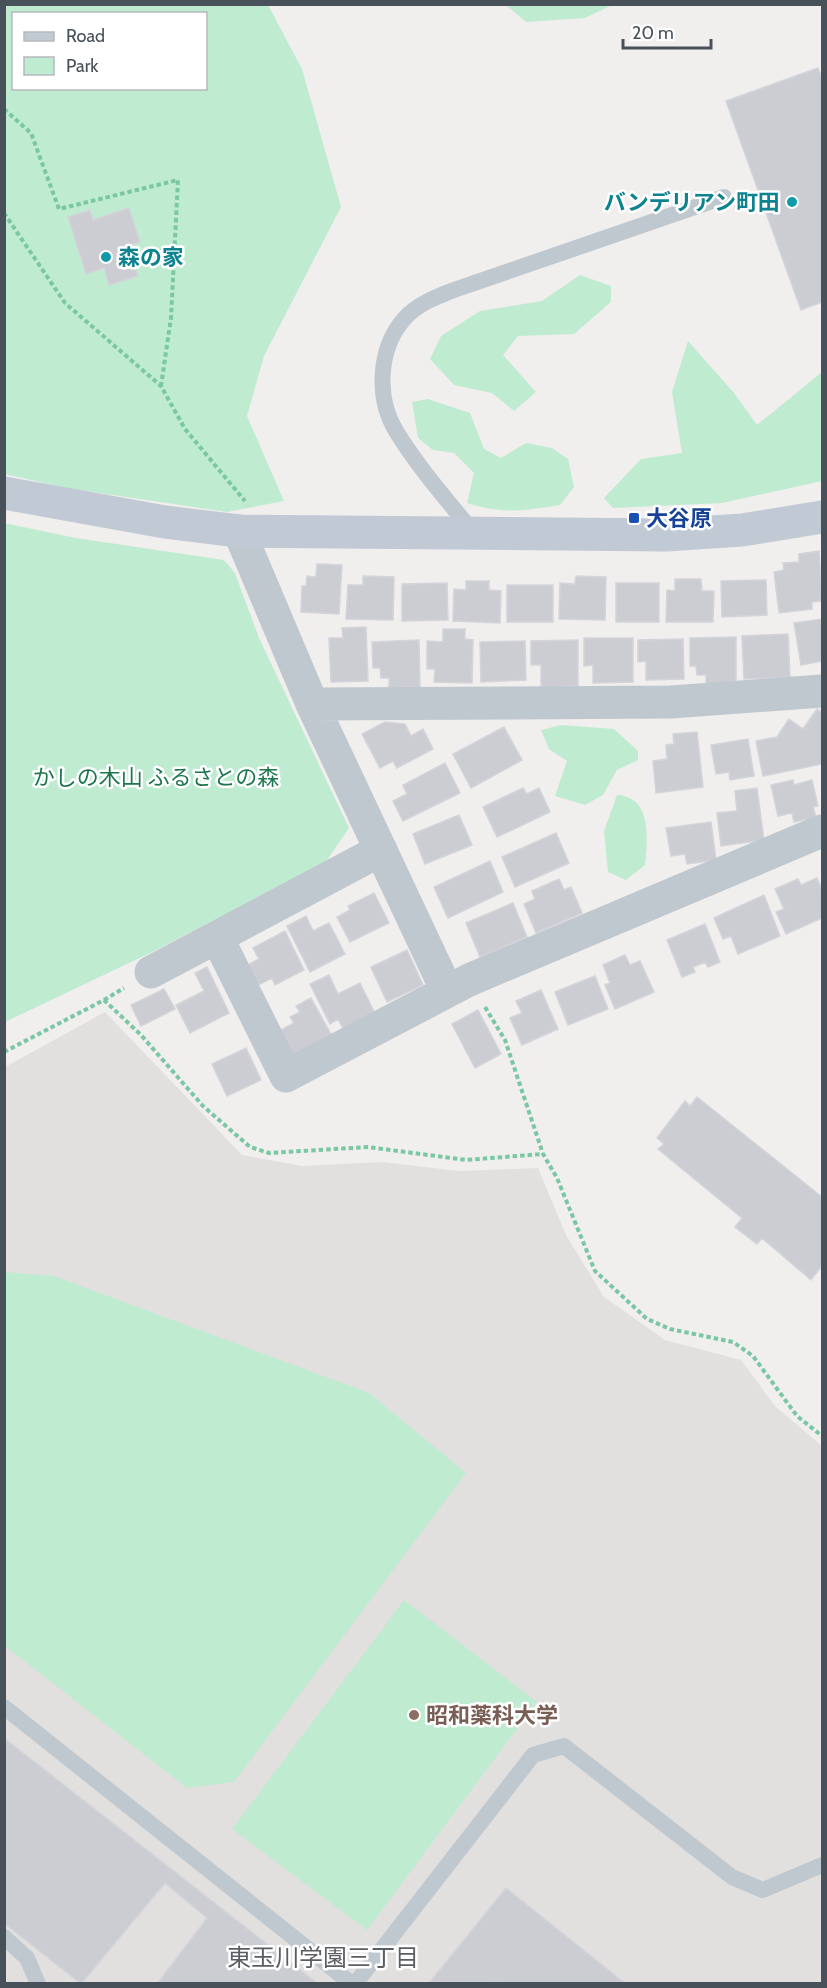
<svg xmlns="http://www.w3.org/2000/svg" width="827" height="1988" viewBox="0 0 827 1988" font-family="Cabin,'Noto Sans JP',sans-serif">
  <rect width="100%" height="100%" fill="#f1eeee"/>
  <path fill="#e2dfdf" d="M105,1012l137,143 60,11 80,-4 77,9 79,-3 28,67 38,62 61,43 76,20 34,46 47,40v537l-817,1v-917z"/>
  <path fill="#bfebd1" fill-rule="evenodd" d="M5,5h263l34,64 39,138 -77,149 -17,60 37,85 -57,11 -161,-24 -61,-14zM14,14h192v74h-192z
    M506,5h106l-27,13 -59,4z
    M580,275l31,11v16l-37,32 -56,2 -15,19 33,37 -22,19 -22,-18 -38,-8 -24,-26 11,-23 39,-25 62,-10z
    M688,341l46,52 23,32 65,-53v109l-100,22 -109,5 -9,-10 37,-39 41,-6 -10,-61z
    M428,399l42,14 14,36 17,9 25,-15 26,5 16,11 6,28 -14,18c-35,6 -59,9 -93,-2l7,-30 -20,-20 -21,-3 -15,-12 -6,-36z
    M4,523l72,15 148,22 11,13 24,65 90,190 -24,35 -175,90 -145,69z
    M561,725l53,4 24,22v9l-21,10 -14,25 -18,10 -30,-9 12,-35 -18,-12 -8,-19z
    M617,795c35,1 31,45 28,70l-19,15 -18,-8 -4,-41z
    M4,1272l50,4 315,117 97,80 -232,309 -47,6 -182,-142z
    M404,1600l133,102 -170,228 -135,-101z"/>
  <path fill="#cccdd3" stroke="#d3d4d9" stroke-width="1.5" d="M818,68l4,11v223l-21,8 -75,-209z
    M129,208l11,34 -12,4 10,30 -29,9 -5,-17 -18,6 -18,-57 22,-7 3,10z
    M819,551l3,50 -10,1v7l-33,4 -5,-41 10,-2 -1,-7 16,-1v-8z
    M317,564l25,1 -3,49 -38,-2 1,-26h4l1,-10 9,1z
    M363,576l31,1 -1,43 -47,-1 2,-34h15z
    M576,576l30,1 -1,43 -46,-1 1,-36 15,1z
    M675,579h26l1,12h12l-1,31h-47l1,-32 8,1z
    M766,580l1,35 -45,2 -1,-36z
    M466,581h23v9l12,1 -1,32 -47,-2 1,-32 12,1z
    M447,583l1,37 -46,1v-37z
    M616,583h43v39h-43z
    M507,585h46v37h-46z
    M822,619v42l-21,4 -7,-42z
    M366,627l2,54 -37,1 -2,-44h14l-1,-10z
    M443,629h22v10l8,1 -1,43 -38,-1 1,-13h-8v-28l16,1z
    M788,634l2,43 -46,2 -2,-43z
    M736,637v46l-30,1v-9h-9l-1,-9h-6v-28z
    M584,638h49v44l-40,1v-18l-9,1z
    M683,639l1,40 -38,1v-19l-8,1v-22z
    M419,640l1,47 -31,1v-10h-8l-1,-10h-7l-1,-26z
    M578,640v46l-37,1v-22h-10v-24z
    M525,641l1,39 -45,2 -1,-40z
    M817,709l5,3v52l-59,12 -7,-35 21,-4 12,-18 14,10z
    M385,722l20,2 6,12 12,-7 10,20 -36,19 -4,-7 -13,7 -18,-34z
    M504,727l18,33 -51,28 -18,-34z
    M697,732l6,55 -47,6 -3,-32 14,-2 -1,-14 8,-1 -1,-10z
    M748,739l6,37 -24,4 -1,-8 -13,2 -5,-29z
    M445,763l15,30 -57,28 -10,-20 14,-7 -4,-9z
    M793,780l1,5 18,-5 6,26 -5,1 3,10 -22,5 -2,-9 -14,3 -7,-31z
    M523,788l4,6 12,-6 11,24 -53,25 -14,-30z
    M757,788l7,52 -43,6 -4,-33 20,-2 -2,-20z
    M459,815l13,30 -47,19 -12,-30z
    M711,822l5,38 -29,4 -2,-10 -14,2 -5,-28z
    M556,833l13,30 -54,24 -13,-30z
    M490,861l13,31 -55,26 -14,-31z
    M817,878l5,12v28l-36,16 -10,-22 8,-3 -9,-20 23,-10 3,6z
    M559,879l5,11 7,-3 11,26 -46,20 -12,-29 11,-5 -3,-8z
    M374,893l15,30 -39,19 -13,-25 13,-7 -2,-4z
    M764,895l16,41 -42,18 -7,-18 -8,3 -9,-21z
    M513,903l14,34 -47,20 -14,-34z
    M306,916l7,15 16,-8 16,31 -35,18 -23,-46z
    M705,924l15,38 -12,5 -3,-5 -12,5 2,5 -13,5 -15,-37z
    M285,931l19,39 -29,15 -3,-7 -18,9 -10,-20 15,-8 -6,-11z
    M407,950l16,35 -36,17 -16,-35z
    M625,955l5,10 10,-4 14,31 -39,17 -10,-24 5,-2 -7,-18z
    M207,967l22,46 -39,20 -14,-28 28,-14 -9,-18z
    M329,975l9,19 22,-11 16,33 -31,16 -7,-13 -8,5 -20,-40z
    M595,976l13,33 -40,16 -13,-33z
    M164,989l11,20 -34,17 -10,-21z
    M541,990l17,39 -36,16 -12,-27 12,-5 -6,-12z
    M311,998l21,38 -41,22 -14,-26 17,-9 -4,-6 10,-5 -4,-6z
    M478,1010l23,44 -26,14 -23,-44z
    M246,1048l15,32 -34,16 -15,-32z
    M697,1097l125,100v71l-1,-1 -10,13 -49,-42 -5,6 -22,-17 7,-9 -84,-69 6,-5 -7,-6 28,-37 5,5z
    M4,1738l314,246h-161l50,-66 -42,-35 -84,101 -77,-61z
    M506,1888l120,96 -196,-2z"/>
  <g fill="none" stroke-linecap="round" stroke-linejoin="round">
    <path stroke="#7ac7a3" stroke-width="4" stroke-dasharray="4.5 3" stroke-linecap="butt" d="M4,109l27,24 28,76 119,-29 -7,138 -10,68
      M4,213l61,90 96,83 24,43 60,72
      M104,1000l20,-12
      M485,1007l20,33 38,114 14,24 38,93 52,48 23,10 63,13 20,14 44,60 25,20
      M4,1052l100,-52 37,35 62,71 47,41 19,6 99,-6 98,13 77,-6"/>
    <path stroke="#c0c8cf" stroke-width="16" d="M474,533c-27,-33 -56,-66 -78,-102 -20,-33 -18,-82 8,-112 13,-15 32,-22 50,-29l270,-93
      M4,1707l348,277
      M4,1937l23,21 11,26
      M355,1984l178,-229 31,-9 168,131 31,13 59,-25"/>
    <path stroke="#c0c8cf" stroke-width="33" d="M239,531l73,173 135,287
      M312,704l359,-2 151,-11
      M217,937l69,139 183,-96 353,-149
      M151,972l230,-122"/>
    <path stroke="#c0c9d4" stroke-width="33" d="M4,493l161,29 74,9 427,4 76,-5 80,-13"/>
  </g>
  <g fill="#0f9aa8" stroke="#fff" stroke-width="2">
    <circle cx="792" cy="202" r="6"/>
    <circle cx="106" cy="257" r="6"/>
  </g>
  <rect fill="#1a4fb4" stroke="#fff" stroke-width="2" x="628" y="512" width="12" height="12" rx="3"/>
  <circle fill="#8d6e63" stroke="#fff" stroke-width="2" cx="414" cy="1715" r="6"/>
  <g text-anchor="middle" stroke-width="5" stroke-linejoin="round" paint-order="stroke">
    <g font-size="22" font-weight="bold" fill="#0d838f" stroke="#fff" text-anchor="end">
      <text x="780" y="210">バンデリアン町田</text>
      <text x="118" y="265" text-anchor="start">森の家</text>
    </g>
    <g font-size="22" font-weight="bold" fill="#164399" stroke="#fff" text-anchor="start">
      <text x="646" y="526">大谷原</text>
    </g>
    <g font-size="22" fill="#1e764c" stroke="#fff">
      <text x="156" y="785">かしの木山 ふるさとの森</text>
    </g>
    <g font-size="22" font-weight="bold" fill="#785e54" stroke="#fff" text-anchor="start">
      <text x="426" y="1723">昭和薬科大学</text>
    </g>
    <g font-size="24" fill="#5b5e63" stroke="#fff">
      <text x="323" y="1966">東玉川学園三丁目</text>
    </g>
  </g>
  <rect width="827" height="1988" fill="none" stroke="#48515a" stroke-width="12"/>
  <rect x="12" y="12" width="195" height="78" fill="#ffffff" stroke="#b6b9bd" stroke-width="1.5"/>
  <rect x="24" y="32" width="30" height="9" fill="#c0c9d4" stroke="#b6b9bd" stroke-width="1.5"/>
  <text x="66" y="42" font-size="18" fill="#48515a">Road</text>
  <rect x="24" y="57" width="30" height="18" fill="#bfebd1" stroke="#b6b9bd" stroke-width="1.5"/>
  <text x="66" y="72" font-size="18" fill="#48515a">Park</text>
  <path d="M623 39v9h88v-9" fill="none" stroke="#48515a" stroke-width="3"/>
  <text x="632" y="39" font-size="18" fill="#48515a" stroke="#ffffff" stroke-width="4.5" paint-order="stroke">20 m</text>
</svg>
